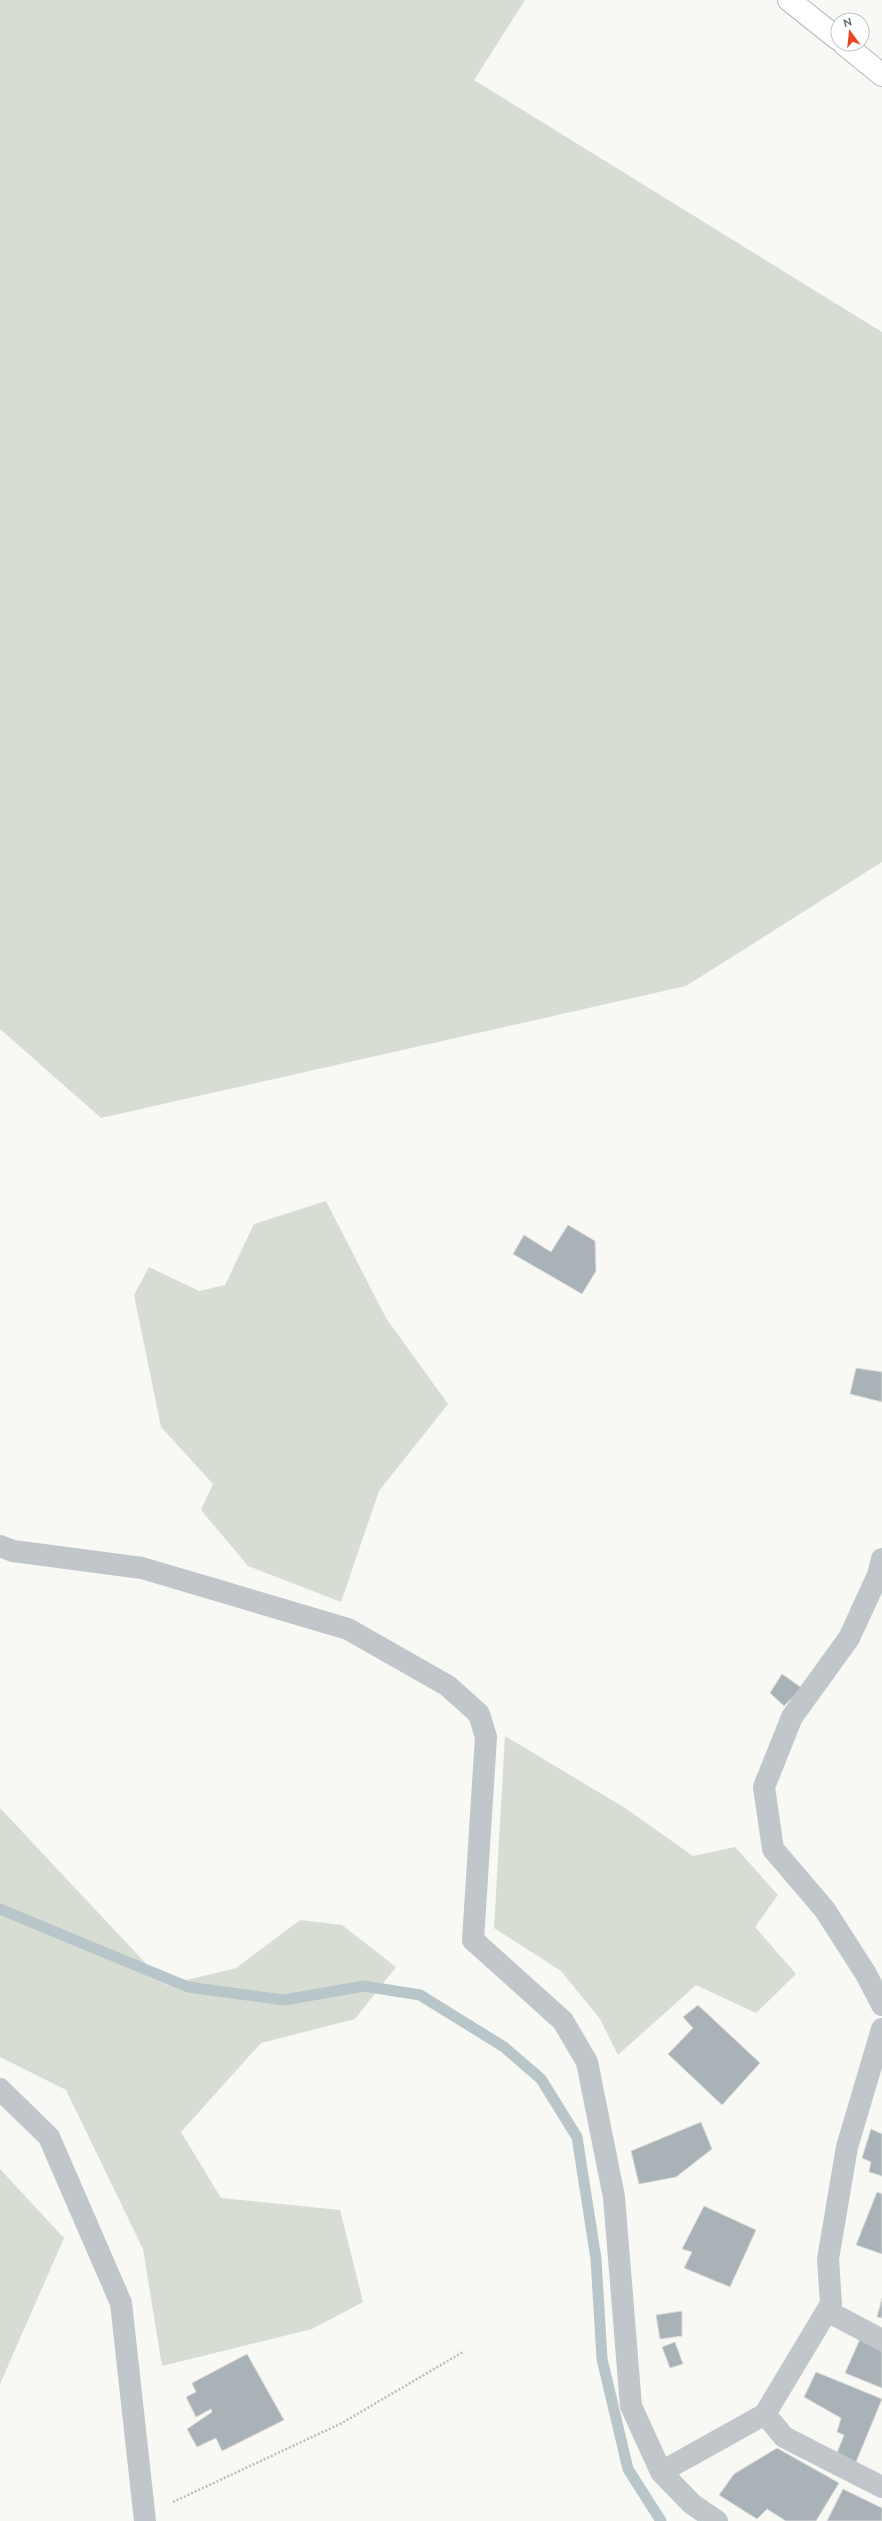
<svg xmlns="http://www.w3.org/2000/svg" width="882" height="2521" viewBox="0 0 882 2521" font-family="Raleway,sans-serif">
  <rect width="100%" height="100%" fill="#f8f8f5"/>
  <path fill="#d8ddd4" d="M0,0h525l-51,80 408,252v530l-196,124 -585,132 -101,-89z
    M326,1201l60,117 62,86 -69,87 -38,111 -93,-36 -47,-56 12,-26 -52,-57 -27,-132 15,-28 50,24 26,-6 29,-61z
    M505,1736l120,72 68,48 42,-9 43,48 -23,32 41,47 -40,39 -60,-28 -78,70 -18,-36 -39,-48 -67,-43z
    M0,1808l166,177 70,-17 64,-48 42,5 54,42 -41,52 -94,24 -80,89 40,66 119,12 23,92 -51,27 -150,37 -19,-117 -77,-159 -66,-33z
    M0,2169l64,69 -64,146z"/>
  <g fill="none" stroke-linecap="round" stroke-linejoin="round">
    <path stroke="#b8c6c9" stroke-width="11" d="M0,1909l188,78 96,13 80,-14 56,9 84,52 37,32 36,58 19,122 6,100 26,110 33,52"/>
  </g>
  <path fill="#a8b2b7" stroke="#dadad8" d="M568,1225l27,16 1,30 -14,23 -69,-40 11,-19 27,17z
    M856,1368l26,4v30l-32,-8z
    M782,1674l20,14 -18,18 -14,-13z
    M698,2005l62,58 -38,42 -54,-51 25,-26 -10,-11z
    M701,2122l11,27 -36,28 -37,7 -8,-33z
    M871,2129l11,5v42l-13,-4 2,-10 -9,-4z
    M877,2192l5,2v60l-26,-9z
    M704,2206l52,24 -26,57 -46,-19 8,-16 -10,-3z
    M882,2298v20l-5,-1z
    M682,2311v25l-22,3 -4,-24z
    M860,2339l22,12v37l-37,-15z
    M675,2342l8,22 -13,4 -8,-21z
    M247,2354l37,66 -62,31 -6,-13 -19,9 -10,-18 25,-17 -1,-3 -15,8 -10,-20 10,-5 -4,-9z
    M816,2372l66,27 -26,63 -19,-9 7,-18 -7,-3 4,-14 -37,-21z
    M777,2448l62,35 -23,38h-30l-19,-12 -10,10 -38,-24 15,-21z
    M843,2489l39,19v13h-55z"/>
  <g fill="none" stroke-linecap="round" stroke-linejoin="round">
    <defs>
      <path id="major" d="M789,0l49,39
        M844,44l38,31"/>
    </defs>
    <use href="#major" stroke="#b4babe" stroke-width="24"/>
    <path stroke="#b9bdc0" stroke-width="2.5" stroke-dasharray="2 2" stroke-linecap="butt" d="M173,2502l169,-79 121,-71"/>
    <path stroke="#c1c6ca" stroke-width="22" d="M0,1546l13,5 129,17 206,61 100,57 31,28 7,23 -13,203 90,81 24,41 27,135 17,209 30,66 31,32 25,17
      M882,1559l-4,16 -29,63 -57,79 -28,70 9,62 52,61 41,64 16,31
      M0,2089l49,48 72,166 24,218
      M827,2311l55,29
      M765,2414l19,23 98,50
      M661,2472l104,-58 66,-110 -3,-45 19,-112 35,-118"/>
    <use href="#major" stroke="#fff" stroke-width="22"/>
  </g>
  <g transform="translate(850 32) rotate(345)"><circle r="19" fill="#ffffff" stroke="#c0c8cd"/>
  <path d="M0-3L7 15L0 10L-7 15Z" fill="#eb4522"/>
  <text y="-6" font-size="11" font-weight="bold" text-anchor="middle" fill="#627682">N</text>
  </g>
</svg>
